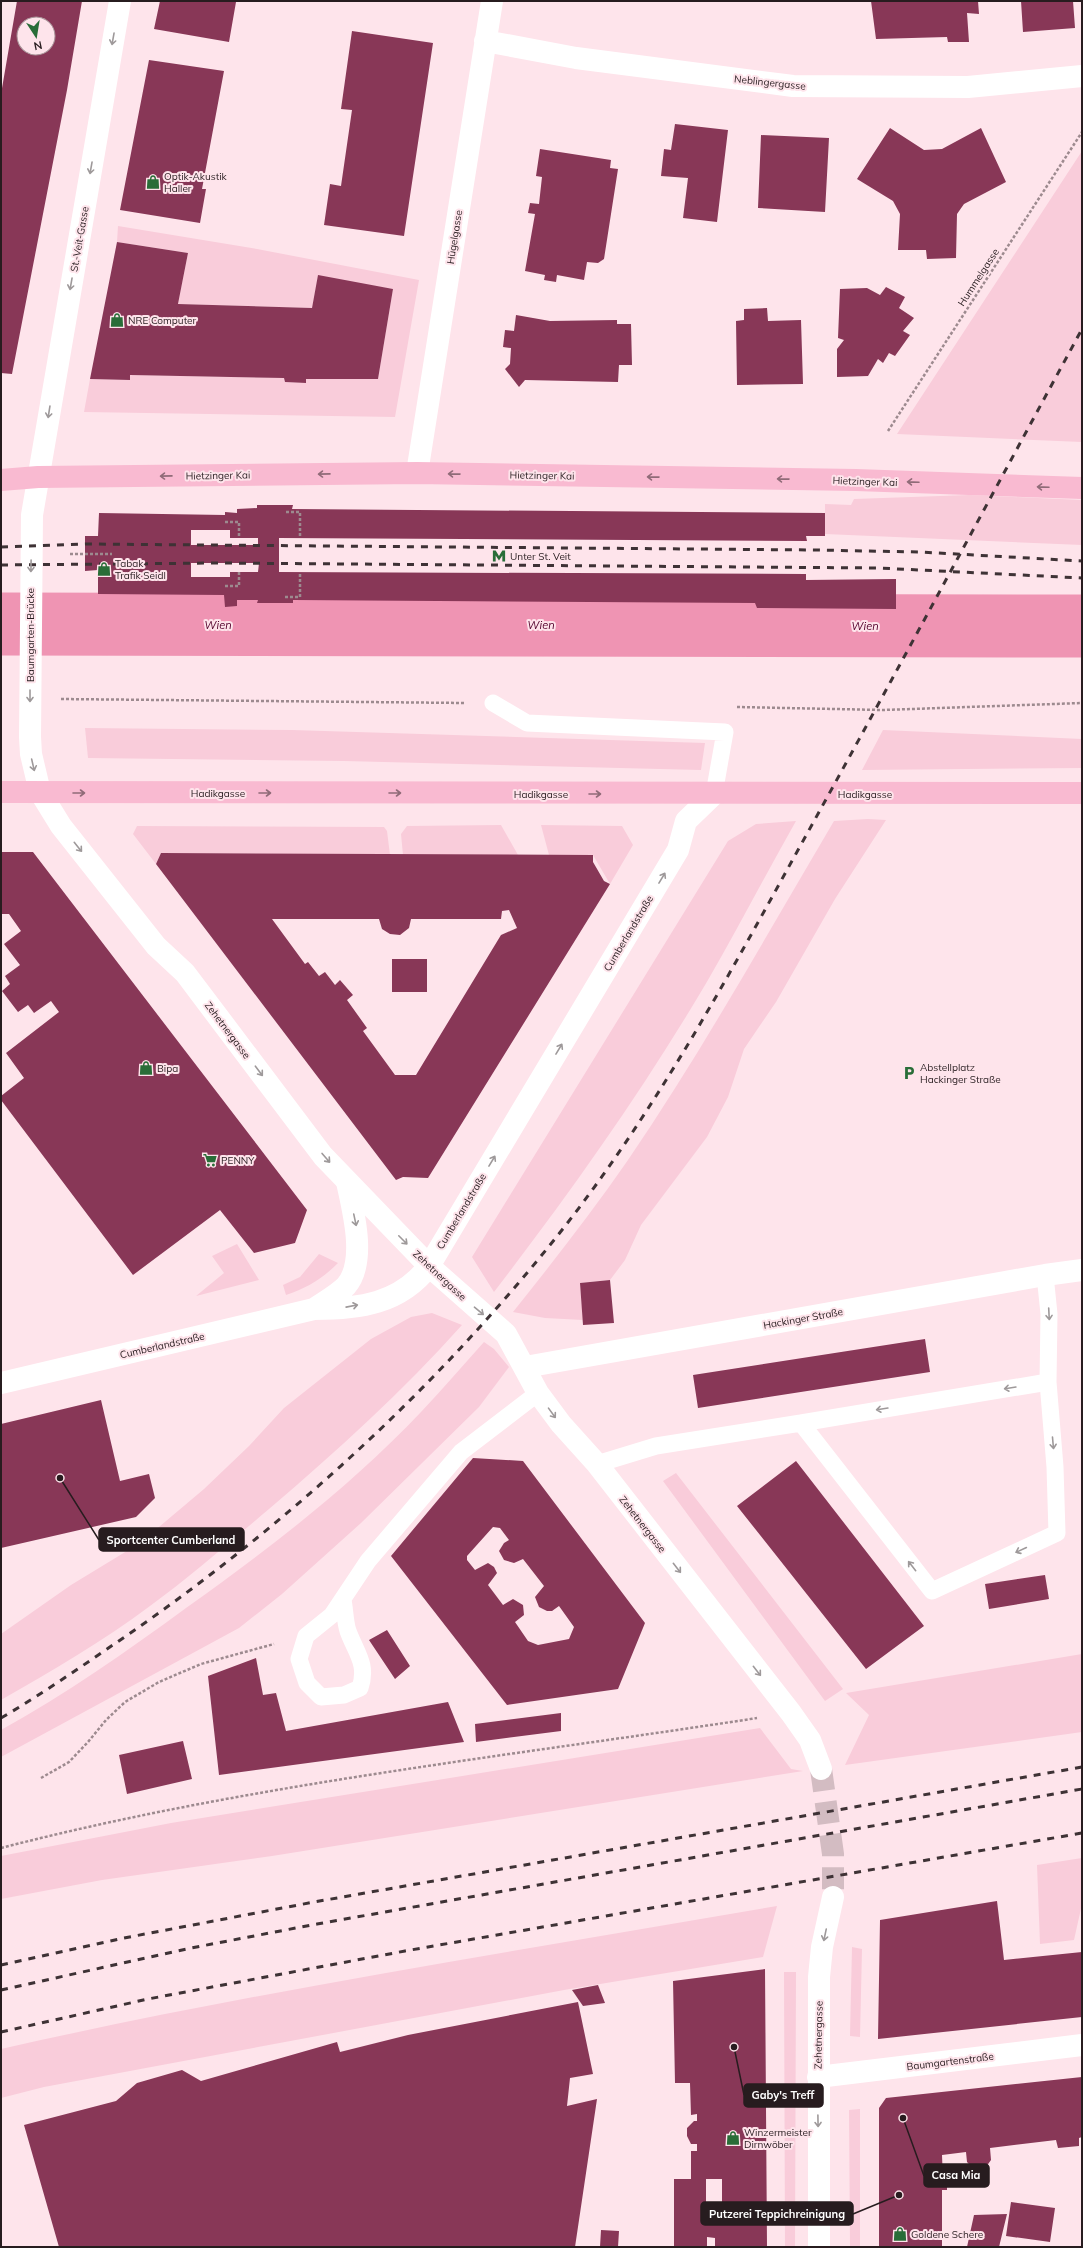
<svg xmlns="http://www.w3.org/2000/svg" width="1083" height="2248" viewBox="0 0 1083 2248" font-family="Mulish,sans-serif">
  <rect width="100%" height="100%" fill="#fee4eb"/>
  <path fill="#f9ccda" d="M1082,151v291l-185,-8z
    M118,226l139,23 162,31 -24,137 -311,-5 6,-33 40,1v-5l154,3 1,4 20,1 1,-4h72l15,-90 -75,-12 -6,31 -134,-4 10,-51 -71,-11z
    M969,495l113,5v45l-257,-11v-30l26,1 3,-6z
    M85,728l207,2 413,13 -4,27 -357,-9 -256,-3z
    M883,730l199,9v29l-220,2z
    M868,819l18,1 -51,79 -59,103 -32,47 -16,48 -21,40 -66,88 -16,35 -15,20 -30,3 3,37 -38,-2 -32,-6c40,-50 79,-100 115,-152 75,-110 139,-226 206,-339z
    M796,821c-30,53 -58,107 -88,159 -64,109 -138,213 -214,312l-22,-35 256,-416 28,-17z
    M501,825l17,30h-115l-2,-21 6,-8z
    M541,825l81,1 11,19 -23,39 -17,-29h-44z
    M137,826l247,1 3,4 3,24 -229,-2 -5,11 -23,-30z
    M237,1244l22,36 -63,16 28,-23 -12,-17z
    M319,1254l19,9c-16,16 -31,25 -52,32l-3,-10 17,-8z
    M432,1313l30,12c-59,66 -125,126 -193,184 -39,33 -78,67 -119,97 -47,35 -98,65 -149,94v-66l70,-49 69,-42 64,-54 45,-43 35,-38 87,-69 40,-22z
    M484,1342l10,7 15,18 -30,40 -118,116 -79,71 -43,34 -238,129v-27c65,-36 125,-78 185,-122 83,-59 165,-122 235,-196 22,-23 42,-47 63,-70z
    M676,1473l167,216 -18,12 -162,-220z
    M1082,1654v78l-237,33 24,-50 -23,-22z
    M760,1728l31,41 12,2 -531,85 -170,24 -101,19v-43l170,-33z
    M1082,1858v46l-8,36 -34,4 -3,-79z
    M777,1906l-14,51 -199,33 -520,97 -43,11v-49c256,-58 517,-98 776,-143z
    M852,1947l10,2 -2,88 -10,-1z
    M784,1972h12l-1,275h-10z
    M860,2109v138h-10l-1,-137z"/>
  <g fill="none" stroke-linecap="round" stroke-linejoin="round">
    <path stroke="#ef94b3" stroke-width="63" d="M1,624l1081,2"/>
  </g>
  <path fill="#883757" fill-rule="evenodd" d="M17,1h65l-15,89 -55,284 -11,-1v-279zM24,24h24v24h-24z
    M160,1h79l-3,1 -7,40 -75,-13z
    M871,1h107l1,13 -12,-1 2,29h-21l-1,-5 -71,2z
    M1021,1h52l2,27 -52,4z
    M352,31l81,12 -29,193 -80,-11 6,-41 11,2 11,-76 -11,-1z
    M149,60l75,11 -22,118h4l-6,34 -80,-13z
    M675,124l53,6 -11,92 -34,-4 5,-40 -27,-2 3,-27 7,1z
    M890,128l34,22 18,-1 39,-21 25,54 -42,22 -7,10 -1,44 -29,1 -1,-9h-28l2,-36 -7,-13 -36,-22z
    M761,135l68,3 -4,74 -67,-4z
    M540,149l71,11 -1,8 8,1 -14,90 -6,4 -11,-1 -3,18 -27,-5 -1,7 -12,-2 1,-5 -20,-4 10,-57 -7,-1 2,-10 9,1 3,-27 -6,-1z
    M117,242l71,11 -10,51 134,4 6,-33 75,14 -15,90h-72v4l-21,-1 -1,-4 -154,-3v5l-40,-1z
    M886,287l19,10 -6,11 15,10 -11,13 7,4 -15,21 -6,-3 -6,10 -5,-4 -10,17 -31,1v-28l7,-9 -6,-2 2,-49 27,-1 13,7z
    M767,308l1,13 33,-1 2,64 -66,1 -1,-64 8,-1v-11z
    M516,315l34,6 67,-1v4h14l1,41h-13l-1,17 -93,-2 -6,7 -14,-18 5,-5 1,-16 -8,-1 2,-17 9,1z
    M257,505h36l-1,4 533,4v23h-19l1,5 -528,-3v34l527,2v6l90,-1v30l-139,-1 -2,-5 -462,-3v3h-36l1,-3h-21v6l-12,1 -1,-12 -126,-1v-24l-13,1v-35h13l1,-23 126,2v-3l12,1v-4l20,-1zM191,530h39v8h28v7h-67zM191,563h68l-1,9h-28v5h-39z
    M1,852h32l274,358 -12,33 -41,10 -34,-43 -87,65 -132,-175v-4l23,-18 -18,-25 53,-41 -8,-11 -17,12 -6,-8 -10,7 -16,-21 8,-7 -5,-8 15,-11 -16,-21 17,-13 -12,-17h-8z
    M161,853l432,2v7l11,19 6,3 -182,294 -25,-1 -7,3 -240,-316zM509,910l8,18 -16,7 -85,140h-21l-32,-44 4,-3 -20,-28 6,-5 -13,-15 -5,5 -10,-13 -6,4 -11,-14 -3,2 -33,-45h107l3,10 8,5 10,1 9,-7 2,-9h90l1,-8z
    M392,959h35v33h-35z
    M610,1280l4,43 -31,2 -3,-42z
    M925,1339l5,33 -232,36 -5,-33z
    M101,1400l19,81 29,-7 6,24 -19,19 -135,31v-124z
    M473,1458l50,3 122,162 -27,66 -111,16 -116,-149zM493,1527l7,1 9,12 -5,3 -5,8 5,9 10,3 9,-4 21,27 -9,11 4,10 8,4h5l7,-5 15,21 -5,12 -31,6 -10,-4 -13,-19 9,-7 -1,-10 -10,-6 -10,6 -15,-20 9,-12 -3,-6 -6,-4 -13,7 -8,-10v-4z
    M796,1461l128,165 -58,43 -129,-163z
    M1045,1575l4,24 -60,10 -4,-25z
    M387,1630l23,36 -15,13 -26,-39z
    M256,1658l7,37 13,-2 10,38 162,-29 16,40 -245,33 -11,-99z
    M561,1713v18l-85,11 -1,-18z
    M183,1741l9,38 -65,15 -8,-39z
    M997,1901l7,59 78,-8v65l-204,22 2,-119z
    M765,1969l2,278h-52v-9l-8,-1v10h-33v-68h17v-28h6v-7h-6l-4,-8v-8l7,-7h3v-7l-6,1 -1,-32h-15l-2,-102zM706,2179h16v29h-6v7h-10z
    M598,1985l7,18 -22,3 -11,-16z
    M578,2002l15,72 -23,4 -3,28 30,-7 -22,148h-516l-35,-122 92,-24 21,-18 45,-13 19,11 136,-39 3,10 68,-17z
    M1082,2077v60l-3,1v8l-21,2 -2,-8 -66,8 1,12 -5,7 -12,2 -7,-7 -1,-10 -24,3 1,26h4v9h-5v57h-63v-139l7,-10z
    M1011,2202l44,6 -5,34 -44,-6z
    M1007,2214l-8,33h-32l7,-32z
    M601,2230l18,1 -1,16h-18z"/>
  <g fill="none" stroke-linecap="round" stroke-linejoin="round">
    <path stroke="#d3bcc2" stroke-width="22" stroke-dasharray="22 11" stroke-linecap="butt" d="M821,1769l12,85v43"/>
    <path stroke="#9d8a8f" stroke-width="2.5" stroke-dasharray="3 2" stroke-linecap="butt" d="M888,431l194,-299
      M286,512h14v26
      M225,522h14v16
      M70,554h42
      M225,586h14v-14
      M285,597h15v-24
      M61,699l405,4
      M737,707l146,3 199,-7
      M41,1778l28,-16 19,-20 18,-22 19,-18 34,-20 42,-18 73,-20
      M1,1848c248,-64 503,-91 756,-130"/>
    <path stroke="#fff" stroke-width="17" d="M493,703l34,20 198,9 -11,62
      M801,1423l247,-41
      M597,1464l59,-18 145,-23 131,168 125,-58 -2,-66 -7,-85 1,-68 -4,-39
      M343,1600c2,10 2,22 5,31 8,22 20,33 12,57l-16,7 -23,2 -14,-14 -8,-24 7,-23 26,-21 36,-54 93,-109 77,-59"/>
    <path stroke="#fff" stroke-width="22" d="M485,41l91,17 217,28 175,1 114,-11
      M417,473l75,-472
      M314,1309c10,-7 23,-14 32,-23 21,-24 7,-76 1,-104
      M525,1367l520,-92 37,-5
      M1,1383l313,-74c45,0 86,-5 115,-43l249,-416 8,-29 28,-27
      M818,2077l264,-32"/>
    <path stroke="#fff" stroke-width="22" d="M120,1l-88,514 -2,222 1,17 9,38 21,34 95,120 29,27 138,183 106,110 77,68 32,59 23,31 36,40 194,249 19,27 11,29
      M819,2247v-270l3,-30 11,-50"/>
    <path stroke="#f9bad1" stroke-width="22" d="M1,480l37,-3 379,-4 439,7 226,8
      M1,792l1081,1"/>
    <path stroke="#3e3235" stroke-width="3" stroke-dasharray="7 7" stroke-linecap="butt" d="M1,547l84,-3 730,6 105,2 162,9
      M1,565l216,-2 662,5 203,10
      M1,1718c36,-21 71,-45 106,-69 166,-112 317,-248 443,-404 98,-121 173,-259 248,-395 96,-173 190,-348 284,-521
      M1,1965l123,-27 190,-36 768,-135
      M1,1990l190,-42 126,-24 765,-135
      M1,2032l147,-33 257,-48 677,-118"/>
  </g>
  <defs><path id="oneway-shaft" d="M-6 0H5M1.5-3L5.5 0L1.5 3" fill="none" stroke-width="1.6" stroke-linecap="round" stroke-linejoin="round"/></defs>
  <g stroke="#9e999a">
    <use href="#oneway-shaft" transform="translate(113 39) rotate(100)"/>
    <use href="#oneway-shaft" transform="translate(91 168) rotate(100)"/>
    <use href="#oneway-shaft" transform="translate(71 284) rotate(100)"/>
    <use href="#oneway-shaft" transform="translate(49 412) rotate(99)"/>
    <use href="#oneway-shaft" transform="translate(31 566) rotate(91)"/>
    <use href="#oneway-shaft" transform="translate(30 696) rotate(90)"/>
    <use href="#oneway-shaft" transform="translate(33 765) rotate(77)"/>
    <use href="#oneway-shaft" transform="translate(78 847) rotate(51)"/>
    <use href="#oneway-shaft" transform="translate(662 878) rotate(-59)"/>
    <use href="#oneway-shaft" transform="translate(559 1049) rotate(-59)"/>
    <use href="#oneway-shaft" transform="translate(259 1071) rotate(53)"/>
    <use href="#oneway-shaft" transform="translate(326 1158) rotate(49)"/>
    <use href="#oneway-shaft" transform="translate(492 1161) rotate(-59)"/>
    <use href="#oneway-shaft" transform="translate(355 1220) rotate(78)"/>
    <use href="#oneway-shaft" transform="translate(403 1240) rotate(45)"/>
    <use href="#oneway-shaft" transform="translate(352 1306) rotate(-11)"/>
    <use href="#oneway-shaft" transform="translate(479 1311) rotate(40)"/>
    <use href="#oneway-shaft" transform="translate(1049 1314) rotate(87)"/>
    <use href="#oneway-shaft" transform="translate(1010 1388) rotate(171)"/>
    <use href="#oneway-shaft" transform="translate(882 1409) rotate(171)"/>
    <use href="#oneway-shaft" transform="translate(552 1413) rotate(54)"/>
    <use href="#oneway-shaft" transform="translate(1053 1443) rotate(85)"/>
    <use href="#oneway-shaft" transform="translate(1021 1550) rotate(155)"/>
    <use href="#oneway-shaft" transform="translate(912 1566) rotate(-128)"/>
    <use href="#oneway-shaft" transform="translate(677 1568) rotate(52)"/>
    <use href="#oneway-shaft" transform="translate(757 1671) rotate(52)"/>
    <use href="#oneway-shaft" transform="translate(825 1935) rotate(102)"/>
    <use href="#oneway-shaft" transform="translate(818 2121) rotate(89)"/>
  </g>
  <g stroke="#906b78">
    <use href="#oneway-shaft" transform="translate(324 474) rotate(179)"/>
    <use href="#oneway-shaft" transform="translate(454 474) rotate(-179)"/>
    <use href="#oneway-shaft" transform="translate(166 476) rotate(179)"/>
    <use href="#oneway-shaft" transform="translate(653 477) rotate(-179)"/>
    <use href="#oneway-shaft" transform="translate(783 479) rotate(-179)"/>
    <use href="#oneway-shaft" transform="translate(913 482) rotate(-178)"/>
    <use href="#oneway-shaft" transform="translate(1043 487) rotate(-178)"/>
    <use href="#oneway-shaft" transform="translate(79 793)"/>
    <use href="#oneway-shaft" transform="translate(265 793)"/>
    <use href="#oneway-shaft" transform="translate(395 793)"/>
    <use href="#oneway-shaft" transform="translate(595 794)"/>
  </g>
  <defs>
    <symbol id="shop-bare" viewBox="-9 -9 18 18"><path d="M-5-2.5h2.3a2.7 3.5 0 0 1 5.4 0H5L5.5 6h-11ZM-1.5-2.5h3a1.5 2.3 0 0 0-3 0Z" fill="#296d38" stroke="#fee4eb" stroke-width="2.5" paint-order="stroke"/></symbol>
    <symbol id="metro-bare" viewBox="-9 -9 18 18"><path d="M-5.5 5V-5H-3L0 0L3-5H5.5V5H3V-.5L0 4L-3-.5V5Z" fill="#296d38" stroke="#fee4eb" stroke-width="2.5" paint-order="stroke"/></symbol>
    <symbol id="parking-bare" viewBox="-9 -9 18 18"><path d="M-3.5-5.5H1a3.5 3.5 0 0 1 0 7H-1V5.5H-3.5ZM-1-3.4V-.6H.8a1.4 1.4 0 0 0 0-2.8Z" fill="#296d38" stroke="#fee4eb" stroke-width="2.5" paint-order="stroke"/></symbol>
    <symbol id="supermarket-bare" viewBox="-9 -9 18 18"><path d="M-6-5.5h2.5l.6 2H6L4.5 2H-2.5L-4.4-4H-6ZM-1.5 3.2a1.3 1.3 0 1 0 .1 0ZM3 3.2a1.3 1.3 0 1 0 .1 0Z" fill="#296d38" stroke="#fee4eb" stroke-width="2.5" paint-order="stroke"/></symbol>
  </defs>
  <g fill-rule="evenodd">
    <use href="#shop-bare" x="143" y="172" width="20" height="20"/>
    <use href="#shop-bare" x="107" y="310" width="20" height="20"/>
    <use href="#metro-bare" x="489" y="546" width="20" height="20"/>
    <use href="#shop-bare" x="94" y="559" width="20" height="20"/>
    <use href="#shop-bare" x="136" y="1058" width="20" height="20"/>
    <use href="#parking-bare" x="899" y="1063" width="20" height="20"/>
    <use href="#supermarket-bare" x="200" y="1150" width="20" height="20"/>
    <use href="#shop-bare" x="723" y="2128" width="20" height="20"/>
    <use href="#shop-bare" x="890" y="2224" width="20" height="20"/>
  </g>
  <g text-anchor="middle" stroke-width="4" stroke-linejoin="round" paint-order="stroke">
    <g font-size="10" fill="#271c1f" stroke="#fee4eb">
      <text transform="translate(770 82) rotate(6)" y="4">Neblingergasse</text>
      <text transform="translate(454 237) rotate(-81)" y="4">Hügelgasse</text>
      <text transform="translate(79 239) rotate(-80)" y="4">St.-Veit-Gasse</text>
      <text transform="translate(978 277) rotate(-57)" y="4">Hummelgasse</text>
      <text transform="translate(218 475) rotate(-1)" y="4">Hietzinger Kai</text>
      <text transform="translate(542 475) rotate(1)" y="4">Hietzinger Kai</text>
      <text transform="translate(865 481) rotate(2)" y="4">Hietzinger Kai</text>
      <text transform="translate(30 635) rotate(-90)" y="4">Baumgarten-Brücke</text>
      <text x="218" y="797">Hadikgasse</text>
      <text x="541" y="798">Hadikgasse</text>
      <text x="865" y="798">Hadikgasse</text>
      <text transform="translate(628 933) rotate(-59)" y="4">Cumberlandstraße</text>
      <text transform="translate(228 1030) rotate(53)" y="4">Zehetnergasse</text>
      <text transform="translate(461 1211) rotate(-59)" y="4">Cumberlandstraße</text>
      <text transform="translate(440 1275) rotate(43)" y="4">Zehetnergasse</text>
      <text transform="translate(803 1318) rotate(-10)" y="4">Hackinger Straße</text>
      <text transform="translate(162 1345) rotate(-13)" y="4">Cumberlandstraße</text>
      <text transform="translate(643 1524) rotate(52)" y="4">Zehetnergasse</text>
      <text transform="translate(818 2035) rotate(-89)" y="4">Zehetnergasse</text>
      <text transform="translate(950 2061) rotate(-7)" y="4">Baumgartenstraße</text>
    </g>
    <g font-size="10" fill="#271c1f" stroke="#fee4eb" text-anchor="start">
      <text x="164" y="180">Optik-Akustik<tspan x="164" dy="12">Haller</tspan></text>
      <text x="128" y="324">NRE Computer</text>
      <text x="510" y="560">Unter St. Veit</text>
      <text x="115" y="567">Tabak<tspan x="115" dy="12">Trafik Seidl</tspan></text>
      <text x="920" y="1071">Abstellplatz<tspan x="920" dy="12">Hackinger Straße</tspan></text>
      <text x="157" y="1072">Bipa</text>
      <text x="221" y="1164">PENNY</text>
      <text x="744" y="2136">Winzermeister<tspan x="744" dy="12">Dirnwöber</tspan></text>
      <text x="911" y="2238">Goldene Schere</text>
    </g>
    <g font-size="11" font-style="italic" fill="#53012b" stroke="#fee4eb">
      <text x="218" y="629">Wien</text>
      <text x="541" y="629">Wien</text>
      <text x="865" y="630">Wien</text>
    </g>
  </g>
  <path fill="none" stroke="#271c1f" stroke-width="1.5" d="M60 1478L99 1540M734 2047L744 2095M903 2118L924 2176M899 2195L853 2214"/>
  <g fill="#271c1f" stroke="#fee4eb" stroke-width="1.5">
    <circle cx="60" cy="1478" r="4"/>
    <circle cx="734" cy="2047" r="4"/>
    <circle cx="903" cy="2118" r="4"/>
    <circle cx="899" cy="2195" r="4"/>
  </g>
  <g fill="#271c1f" stroke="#271c1f" stroke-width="1.5">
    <rect x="99" y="1528" width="145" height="23" rx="4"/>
    <rect x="744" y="2084" width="79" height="23" rx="4"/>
    <rect x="924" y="2164" width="65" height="23" rx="4"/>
    <rect x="701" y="2202" width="152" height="23" rx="4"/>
  </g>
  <g font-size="11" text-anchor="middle" font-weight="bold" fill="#fff">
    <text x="171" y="1544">Sportcenter Cumberland</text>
    <text x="783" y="2099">Gaby's Treff</text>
    <text x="956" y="2179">Casa Mia</text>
    <text x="777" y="2218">Putzerei Teppichreinigung</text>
  </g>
  <rect width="1083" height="2248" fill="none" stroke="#271c1f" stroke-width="4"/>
  <g transform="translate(36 36) rotate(168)"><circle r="19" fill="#fee4eb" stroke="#a89499"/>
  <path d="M0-3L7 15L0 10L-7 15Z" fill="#296d38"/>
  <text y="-6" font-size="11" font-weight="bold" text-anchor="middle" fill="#271c1f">N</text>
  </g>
</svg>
